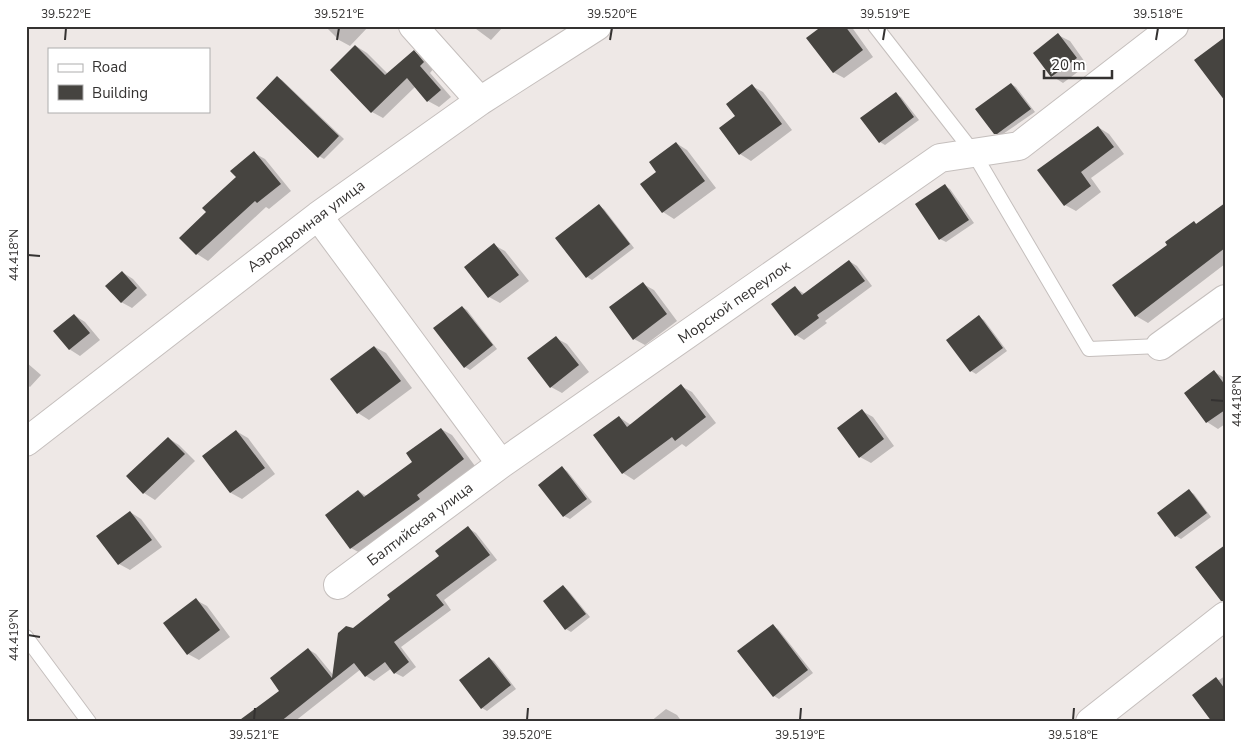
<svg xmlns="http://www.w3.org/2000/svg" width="1251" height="748" viewBox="0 0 1251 748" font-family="'Nunito Sans',sans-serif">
  <rect width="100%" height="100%" fill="#eee8e6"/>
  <path fill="#0003" d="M325,26h44l-19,20 -11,-6z
    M472,26h32l-13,14z
    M824,26h27l22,31 -29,21 -11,-6z
    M1058,35l12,6 17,24 -24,18 -11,-7 -18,-23z
    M356,46l11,7 21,21 26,-22 11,6 9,10 -4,5 21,24 -12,10 -11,-6 -12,-15 -33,32 -11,-6z
    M277,77l5,3 62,59 -20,20 -5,-3z
    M1011,84l5,3 19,25 -35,24 -5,-3z
    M752,86l11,6 29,38 -41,31 -11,-7 -3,-38z
    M896,94l5,3 18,23 -34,25 -5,-3 -18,-24z
    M1098,127l11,7 15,20 -33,24 10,14 -25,19 -11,-6z
    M676,143l11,7 29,38 -42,31 -11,-7 -5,-39z
    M254,153l11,6 26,32 -22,18 -3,-2 -58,54 -11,-7 -16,-16 27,-26 29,-35z
    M945,186l5,3 24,34 -28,19 -6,-3z
    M1225,204v60l-77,59 -12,-7 32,-71 26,-23 4,3z
    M599,206l5,3 30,39 -42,32 -5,-3z
    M494,245l11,6 24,30 -29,22 -11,-6z
    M849,261l8,5 15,20 -47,35 2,2 -23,17 -8,-5 -1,-47 10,6z
    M122,272l11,7 14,16 -15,13 -11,-6z
    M643,284l11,6 23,31 -32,24 -11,-6z
    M462,307l5,3 30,39 -27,21 -5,-3z
    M74,315l11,7 15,18 -20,16 -11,-7z
    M979,317l5,3 23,31 -31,23 -5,-3 -23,-31z
    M556,338l11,6 22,28 -27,21 -11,-6z
    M375,347l11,6 26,35 -43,32 -11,-7z
    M26,362l15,13 -11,12 -4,-3z
    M1214,372l11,6v46l-7,5 -11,-7 -22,-29z
    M681,386l11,6 24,31 -30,24 -4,-3 -48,36 -11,-7 -4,-56 12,8z
    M862,411l11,6 21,29 -23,17 -11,-6z
    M441,429l11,6 23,31 -48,35 3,5 -68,48 -11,-6 7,-57 9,5 47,-34z
    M236,431l12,7 27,36 -33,25 -11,-6 -28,-37z
    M168,438l11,7 16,16 -40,39 -11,-7 -16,-16z
    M562,468l5,3 25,31 -22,17 -6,-3 -24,-31z
    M1189,491l5,3 17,23 -30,22 -5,-3z
    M130,512l11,7 21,28 -32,23 -11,-6z
    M468,528l8,5 21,27 -53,40 7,10 -50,37 15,20 -13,10 -8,-4 -3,-5 -18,13 -8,-5 -5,-7 -67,53h-46l33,-31 27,-42 8,5 18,22 19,-47 39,-30 48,-43z
    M563,586l5,4 22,27 -19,15 -5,-3z
    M196,600l11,6 23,31 -31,23 -11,-6z
    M773,626l5,3 35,44 -34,26 -5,-3z
    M489,658l5,3 22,28 -29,22 -5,-3z
    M1225,676v46l-9,-43 3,1z
    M666,709l11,6 5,7h-32z"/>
  <path fill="#464440" d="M822,26h23l18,24 -30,23 -27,-35z
    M1058,33l19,25 -26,19 -18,-24z
    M1225,37v64l-31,-41z
    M355,45l30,30 29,-25 10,12 -4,4 21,24 -14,12 -20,-24 -36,35 -41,-43z
    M277,76l62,60 -21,22 -62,-60z
    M1011,83l20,26 -34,25h-3l-19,-25z
    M752,84l30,40 -43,31 -20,-27 16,-12 -9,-12z
    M896,92l18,25 -35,26 -19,-25z
    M1098,126l16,21 -33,25 10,14 -27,20 -27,-36z
    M676,142l29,39 -43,32 -22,-29 16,-12 -7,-10z
    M254,151l27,33 -24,19 -2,-2 -59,54 -17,-17 27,-26 -4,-4 34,-31 -6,-6z
    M945,184l24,36 -30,20 -24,-36z
    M1225,203v45l-90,69 -23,-32 55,-40 -2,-3 29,-21 2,3z
    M599,204l31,40 -44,34 -31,-40z
    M494,243l25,32 -31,23 -24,-31z
    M849,260l16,21 -48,34 2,3 -24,18 -24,-32 24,-18 7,9z
    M122,271l15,17 -16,15 -16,-17z
    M643,282l24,32 -34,26 -24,-33z
    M462,306l31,39 -29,23 -31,-40z
    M74,314l16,19 -21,17 -16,-19z
    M979,315l24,33 -33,24 -24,-32z
    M556,336l23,29 -29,23 -23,-30z
    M374,346l27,35 -44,33 -27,-35z
    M1214,370l11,15v25l-19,13 -22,-30z
    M681,384l25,33 -31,24 -3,-4 -50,37 -29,-39 26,-19 8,11z
    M862,409l22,30 -25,19 -22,-30z
    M441,428l23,31 -47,36 3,4 -70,50 -25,-34 33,-25 6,7 48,-35 -6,-9z
    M236,430l29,38 -35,25 -28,-37z
    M168,437l17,17 -42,40 -17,-18z
    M562,466l25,33 -24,18 -25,-32z
    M1189,489l18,24 -32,24 -18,-24z
    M130,511l22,29 -34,25 -22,-29z
    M468,526l22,29 -54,40 8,10 -50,37 15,20 -15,12 -9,-12 -20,15 -11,-14 -74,59h-43l42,-31 -9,-13 38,-30 24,30 6,-45 8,-7 7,2 37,-29 -3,-4 52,-39 -4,-5z
    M1225,545v56h-4l-26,-34z
    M563,585l23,29 -21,16 -22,-29z
    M196,598l24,32 -33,25 -24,-32z
    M773,624l35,46 -35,27 -36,-46z
    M489,657l22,28 -30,24 -22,-29z
    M1216,677l9,12v33h-13l-20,-27z"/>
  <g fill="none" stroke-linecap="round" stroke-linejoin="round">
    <defs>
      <path id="lane" d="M875,26l98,126 116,197 71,-3
        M26,637l63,85"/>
      <path id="street" d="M413,26l67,75
        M318,216l183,248
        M1160,346l65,-47
        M26,442l292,-226 162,-115 117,-75
        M338,585l163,-121 439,-306 79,-12 155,-120
        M1090,722l135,-106"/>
    </defs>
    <use href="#lane" stroke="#c5bfbd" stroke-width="16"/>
    <use href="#street" stroke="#c5bfbd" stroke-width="30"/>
    <use href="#lane" stroke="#fff" stroke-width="14"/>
    <use href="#street" stroke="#fff" stroke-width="28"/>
  </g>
  <path fill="none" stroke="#343231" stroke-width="2" d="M65,40l1,-12M337,40l2,-12M610,40l2,-12M883,40l2,-12M1156,40l2,-12M28,255l12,1M1211,400l13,1M28,635l12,2M254,720l1,-12M527,720l1,-12M800,720l1,-12M1073,720l1,-12"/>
  <g text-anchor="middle" stroke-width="5" stroke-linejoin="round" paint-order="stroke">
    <g font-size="15" fill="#343231" stroke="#fff">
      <text transform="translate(306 226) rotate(-37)" y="5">Аэродромная улица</text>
      <text transform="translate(734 302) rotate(-35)" y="5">Морской переулок</text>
      <text transform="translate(420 524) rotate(-37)" y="5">Балтийская улица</text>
    </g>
  </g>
  <rect width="1251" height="748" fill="none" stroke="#ffffff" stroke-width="55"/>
  <rect x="48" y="48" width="162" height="65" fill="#ffffff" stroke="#aeadad"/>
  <rect x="58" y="64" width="25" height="8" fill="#ffffff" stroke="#aeadad"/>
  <text x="92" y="72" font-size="15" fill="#343231">Road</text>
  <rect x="58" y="85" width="25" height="15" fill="#464440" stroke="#aeadad"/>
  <text x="92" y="98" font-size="15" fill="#343231">Building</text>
  <path d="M1044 70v8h68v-8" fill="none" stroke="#343231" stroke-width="2.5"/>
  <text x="1051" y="70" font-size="15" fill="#343231" stroke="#ffffff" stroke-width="4" paint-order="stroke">20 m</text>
  <rect x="28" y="28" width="1196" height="692" fill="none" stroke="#343231" stroke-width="2"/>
  <g font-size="12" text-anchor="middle" fill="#343231">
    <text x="66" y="18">39.522°E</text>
    <text x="339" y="18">39.521°E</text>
    <text x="612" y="18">39.520°E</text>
    <text x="885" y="18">39.519°E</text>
    <text x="1158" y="18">39.518°E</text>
    <text transform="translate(14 255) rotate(-90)" y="4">44.418°N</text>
    <text transform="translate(1237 401) rotate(-90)" y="4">44.418°N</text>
    <text transform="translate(14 635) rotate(-90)" y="4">44.419°N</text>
    <text x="254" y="739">39.521°E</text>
    <text x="527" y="739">39.520°E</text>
    <text x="800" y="739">39.519°E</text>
    <text x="1073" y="739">39.518°E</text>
  </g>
</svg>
